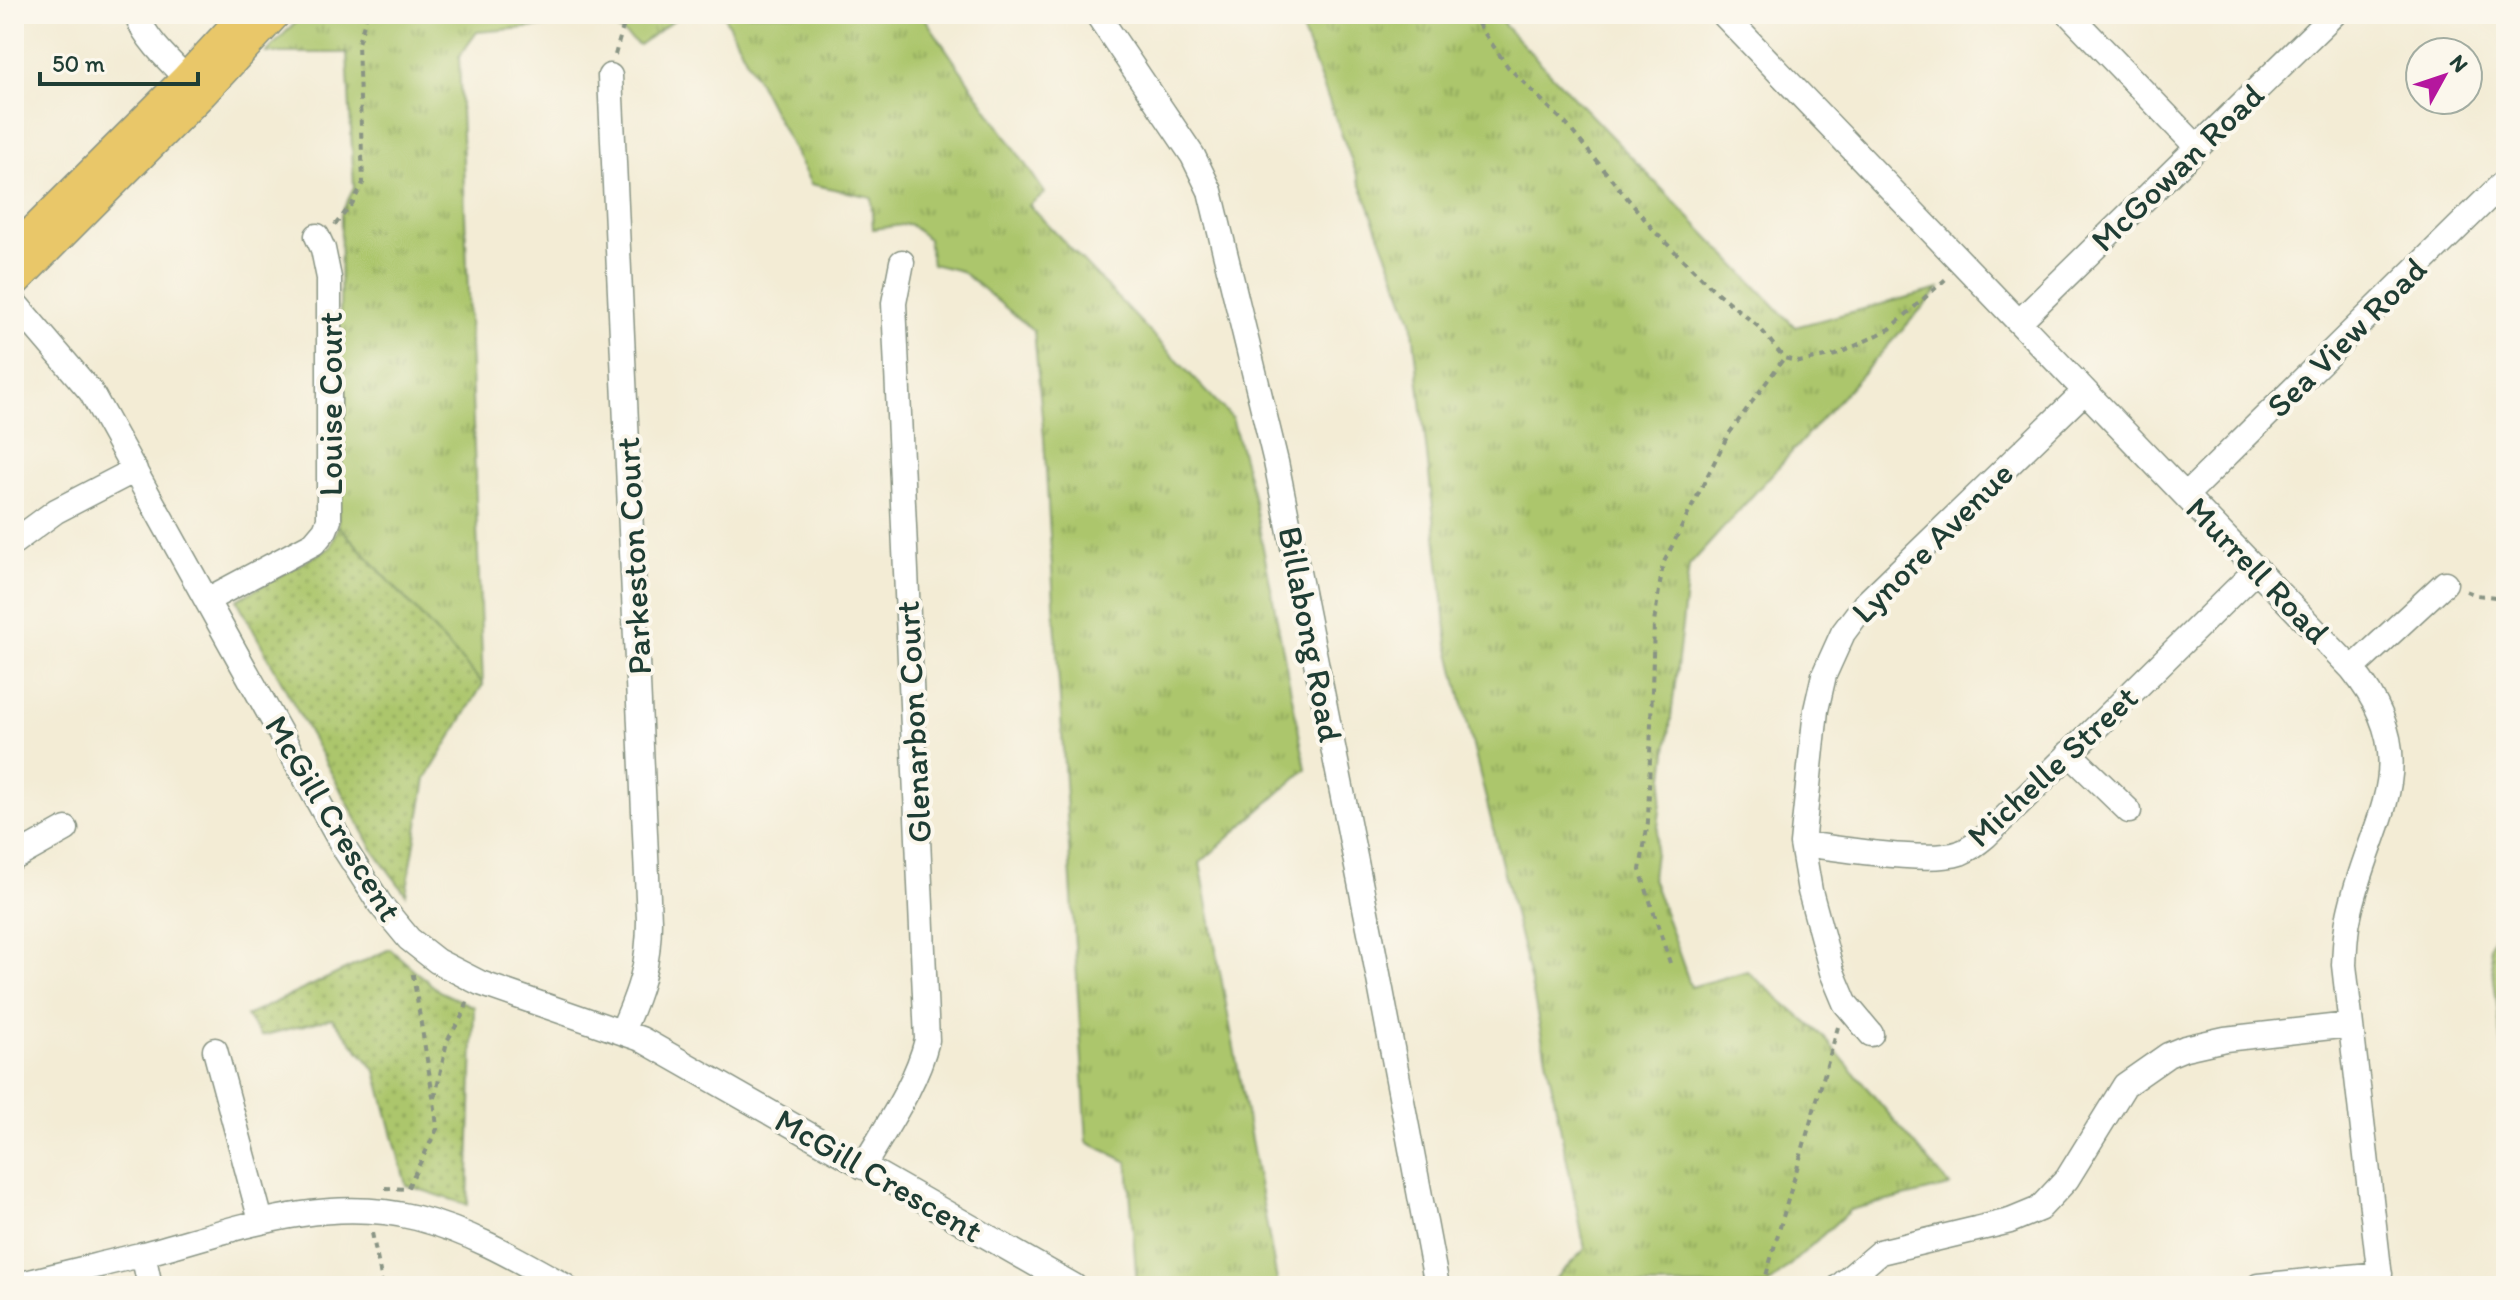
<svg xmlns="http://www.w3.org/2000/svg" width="2520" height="1300" viewBox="0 0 2520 1300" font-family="Itim,sans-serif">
  <defs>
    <pattern id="grass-tufts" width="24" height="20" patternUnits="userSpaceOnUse" patternTransform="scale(2)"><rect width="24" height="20" fill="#acc66c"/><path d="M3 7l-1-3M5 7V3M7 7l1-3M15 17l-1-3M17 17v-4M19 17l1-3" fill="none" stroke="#8ba25a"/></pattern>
    <pattern id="park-dots" width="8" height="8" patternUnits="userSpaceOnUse" patternTransform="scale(2)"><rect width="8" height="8" fill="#acc66c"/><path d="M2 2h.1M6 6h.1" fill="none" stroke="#8ba25a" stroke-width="1.8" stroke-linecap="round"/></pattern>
  </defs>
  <rect width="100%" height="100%" fill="#fbf7ec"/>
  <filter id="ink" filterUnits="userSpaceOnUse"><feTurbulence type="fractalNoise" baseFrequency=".0125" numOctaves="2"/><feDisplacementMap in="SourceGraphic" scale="16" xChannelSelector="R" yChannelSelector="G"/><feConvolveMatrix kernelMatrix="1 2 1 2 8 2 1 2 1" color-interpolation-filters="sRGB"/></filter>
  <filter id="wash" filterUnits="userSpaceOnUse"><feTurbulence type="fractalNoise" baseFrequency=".006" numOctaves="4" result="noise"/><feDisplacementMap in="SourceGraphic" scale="32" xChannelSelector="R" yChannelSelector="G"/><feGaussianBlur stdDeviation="1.8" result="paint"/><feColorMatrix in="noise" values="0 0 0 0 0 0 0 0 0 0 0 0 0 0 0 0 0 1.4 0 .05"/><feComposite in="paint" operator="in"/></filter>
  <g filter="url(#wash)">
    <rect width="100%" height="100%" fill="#f3ecd5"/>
    <path fill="url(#grass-tufts)" stroke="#668250" stroke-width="2" d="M303,14h379l-43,31 -23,-17 -42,-4 -97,8 -18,25 24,627 -145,-159 3,-311 13,-26 -7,-135h-81z
      M708,14h214l123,179 -16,12 203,213 20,73 54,278 -106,94 78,423h-141l-9,-124 -41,-20 -43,-704 -10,-107 -73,-60 -29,-7 -4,-25 -19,-15 -36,5 -2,-32 -60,-13 -87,-168z
      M1296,14h205l4,12 290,301 144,-38 -250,277 -37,312 39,109 56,-16 76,65 127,150 -100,24 -83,76h-219l37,-37 -55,-270 -82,-335 -36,-324z"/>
    <path fill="url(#park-dots)" stroke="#668250" stroke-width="2" d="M338,525l145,159 -57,95 -20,115 -31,-41 -138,-253 94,-53z
      M2506,906v172l-16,-132z
      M390,949l49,42 35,16 -6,198 -62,-20 -30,-114 -44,-53 -71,18 -15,-20z"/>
  </g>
  <g filter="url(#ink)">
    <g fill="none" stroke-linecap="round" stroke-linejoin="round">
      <defs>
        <path id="minor" d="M136,14c11,29 40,53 61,75
          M1097,14l96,142 17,35 66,271 95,475 66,349
          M1723,14l629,655c78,96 17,150 -3,247 -4,16 -4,32 -5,49l37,321
          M2069,14l128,133
          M610,76l39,844c0,45 -9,71 -27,111
          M14,302l77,90 253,456 36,56 29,35 28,22 43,22 161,56 433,247
          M2020,321l314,-307
          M2186,495l320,-315
          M14,542l42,-31 79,-41
          M207,600l107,-57 11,-13 4,-10v-242l-6,-29 -6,-13
          M2352,669l93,-86
          M2069,753l60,58
          M1802,844c38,4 126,20 158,9 10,-4 19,-11 26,-17l271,-267
          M14,858l52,-29
          M1871,1034l-26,-31 -13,-31 -22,-81 -8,-47 14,-134 8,-35 19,-42 21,-28 221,-214
          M215,1050l46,171
          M863,1167c23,-40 53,-82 64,-127l-33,-737 8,-41
          M143,1254l7,32
          M15,1286c42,-12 86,-21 129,-32 90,-24 179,-60 273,-36 54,14 100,41 148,68
          M1840,1286l40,-34 130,-31 29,-12 28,-30 58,-94 43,-30 17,-7 40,-9 124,-14
          M2258,1286l122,-12"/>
        <path id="major" d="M14,251l173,-173 59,-64
          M14,282l188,-189 73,-79"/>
      </defs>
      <use href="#minor" stroke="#899484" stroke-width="27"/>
      <use href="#major" stroke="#899484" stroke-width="33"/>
      <path stroke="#899484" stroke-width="4" stroke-dasharray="6 6" stroke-linecap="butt" d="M1471,14l37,53 58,57 90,109 59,58 45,37 24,30 15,4 37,-7 54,-26 58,-52
        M615,55l8,-28 -1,-13
        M335,225l17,-21 11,-21 -5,-140 9,-29
        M2466,591l10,4 30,3
        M1670,963l-30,-93 8,-48 6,-199 9,-59 65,-129 56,-77
        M435,1098l12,-57 18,-30 2,-9
        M385,1188l22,1 30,-60 -2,-21 -23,-139
        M372,1233l11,53
        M1763,1286l75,-259"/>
      <use href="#minor" stroke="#fff" stroke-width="24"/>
      <use href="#major" stroke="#e9c769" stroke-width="30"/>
    </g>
  </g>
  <g text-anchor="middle" stroke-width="8" stroke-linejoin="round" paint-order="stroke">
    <g font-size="34" fill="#1f3d34" stroke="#fbf7ec">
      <text transform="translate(2177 167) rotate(-44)" y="12">McGowan Road</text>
      <text transform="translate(2346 337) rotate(-45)" y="12">Sea View Road</text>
      <text transform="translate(330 404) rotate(-90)" y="12">Louise Court</text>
      <text transform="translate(1932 542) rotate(-45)" y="12">Lynore Avenue</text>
      <text transform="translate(633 556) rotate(-93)" y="12">Parkeston Court</text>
      <text transform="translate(2258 570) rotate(46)" y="12">Murrell Road</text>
      <text transform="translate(1311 634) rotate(79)" y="12">Billabong Road</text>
      <text transform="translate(913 722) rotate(-93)" y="12">Glenarbon Court</text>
      <text transform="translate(2052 766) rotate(-43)" y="12">Michelle Street</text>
      <text transform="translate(334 818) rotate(59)" y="12">McGill Crescent</text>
      <text transform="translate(879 1175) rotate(30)" y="12">McGill Crescent</text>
    </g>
  </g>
  <rect width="2520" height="1300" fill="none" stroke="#fbf7ec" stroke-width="48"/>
  <g transform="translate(2444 76) rotate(50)"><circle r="38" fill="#fbf7ec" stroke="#a3ada2" stroke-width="2"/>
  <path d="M0-6L14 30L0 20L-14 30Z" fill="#b5179e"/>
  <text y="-12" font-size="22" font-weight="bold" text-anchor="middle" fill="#1f3d34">N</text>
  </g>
  <path d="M40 72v12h158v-12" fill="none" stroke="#1f3d34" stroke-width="4"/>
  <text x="52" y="72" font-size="24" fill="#1f3d34" stroke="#fbf7ec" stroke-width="6" paint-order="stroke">50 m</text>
</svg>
